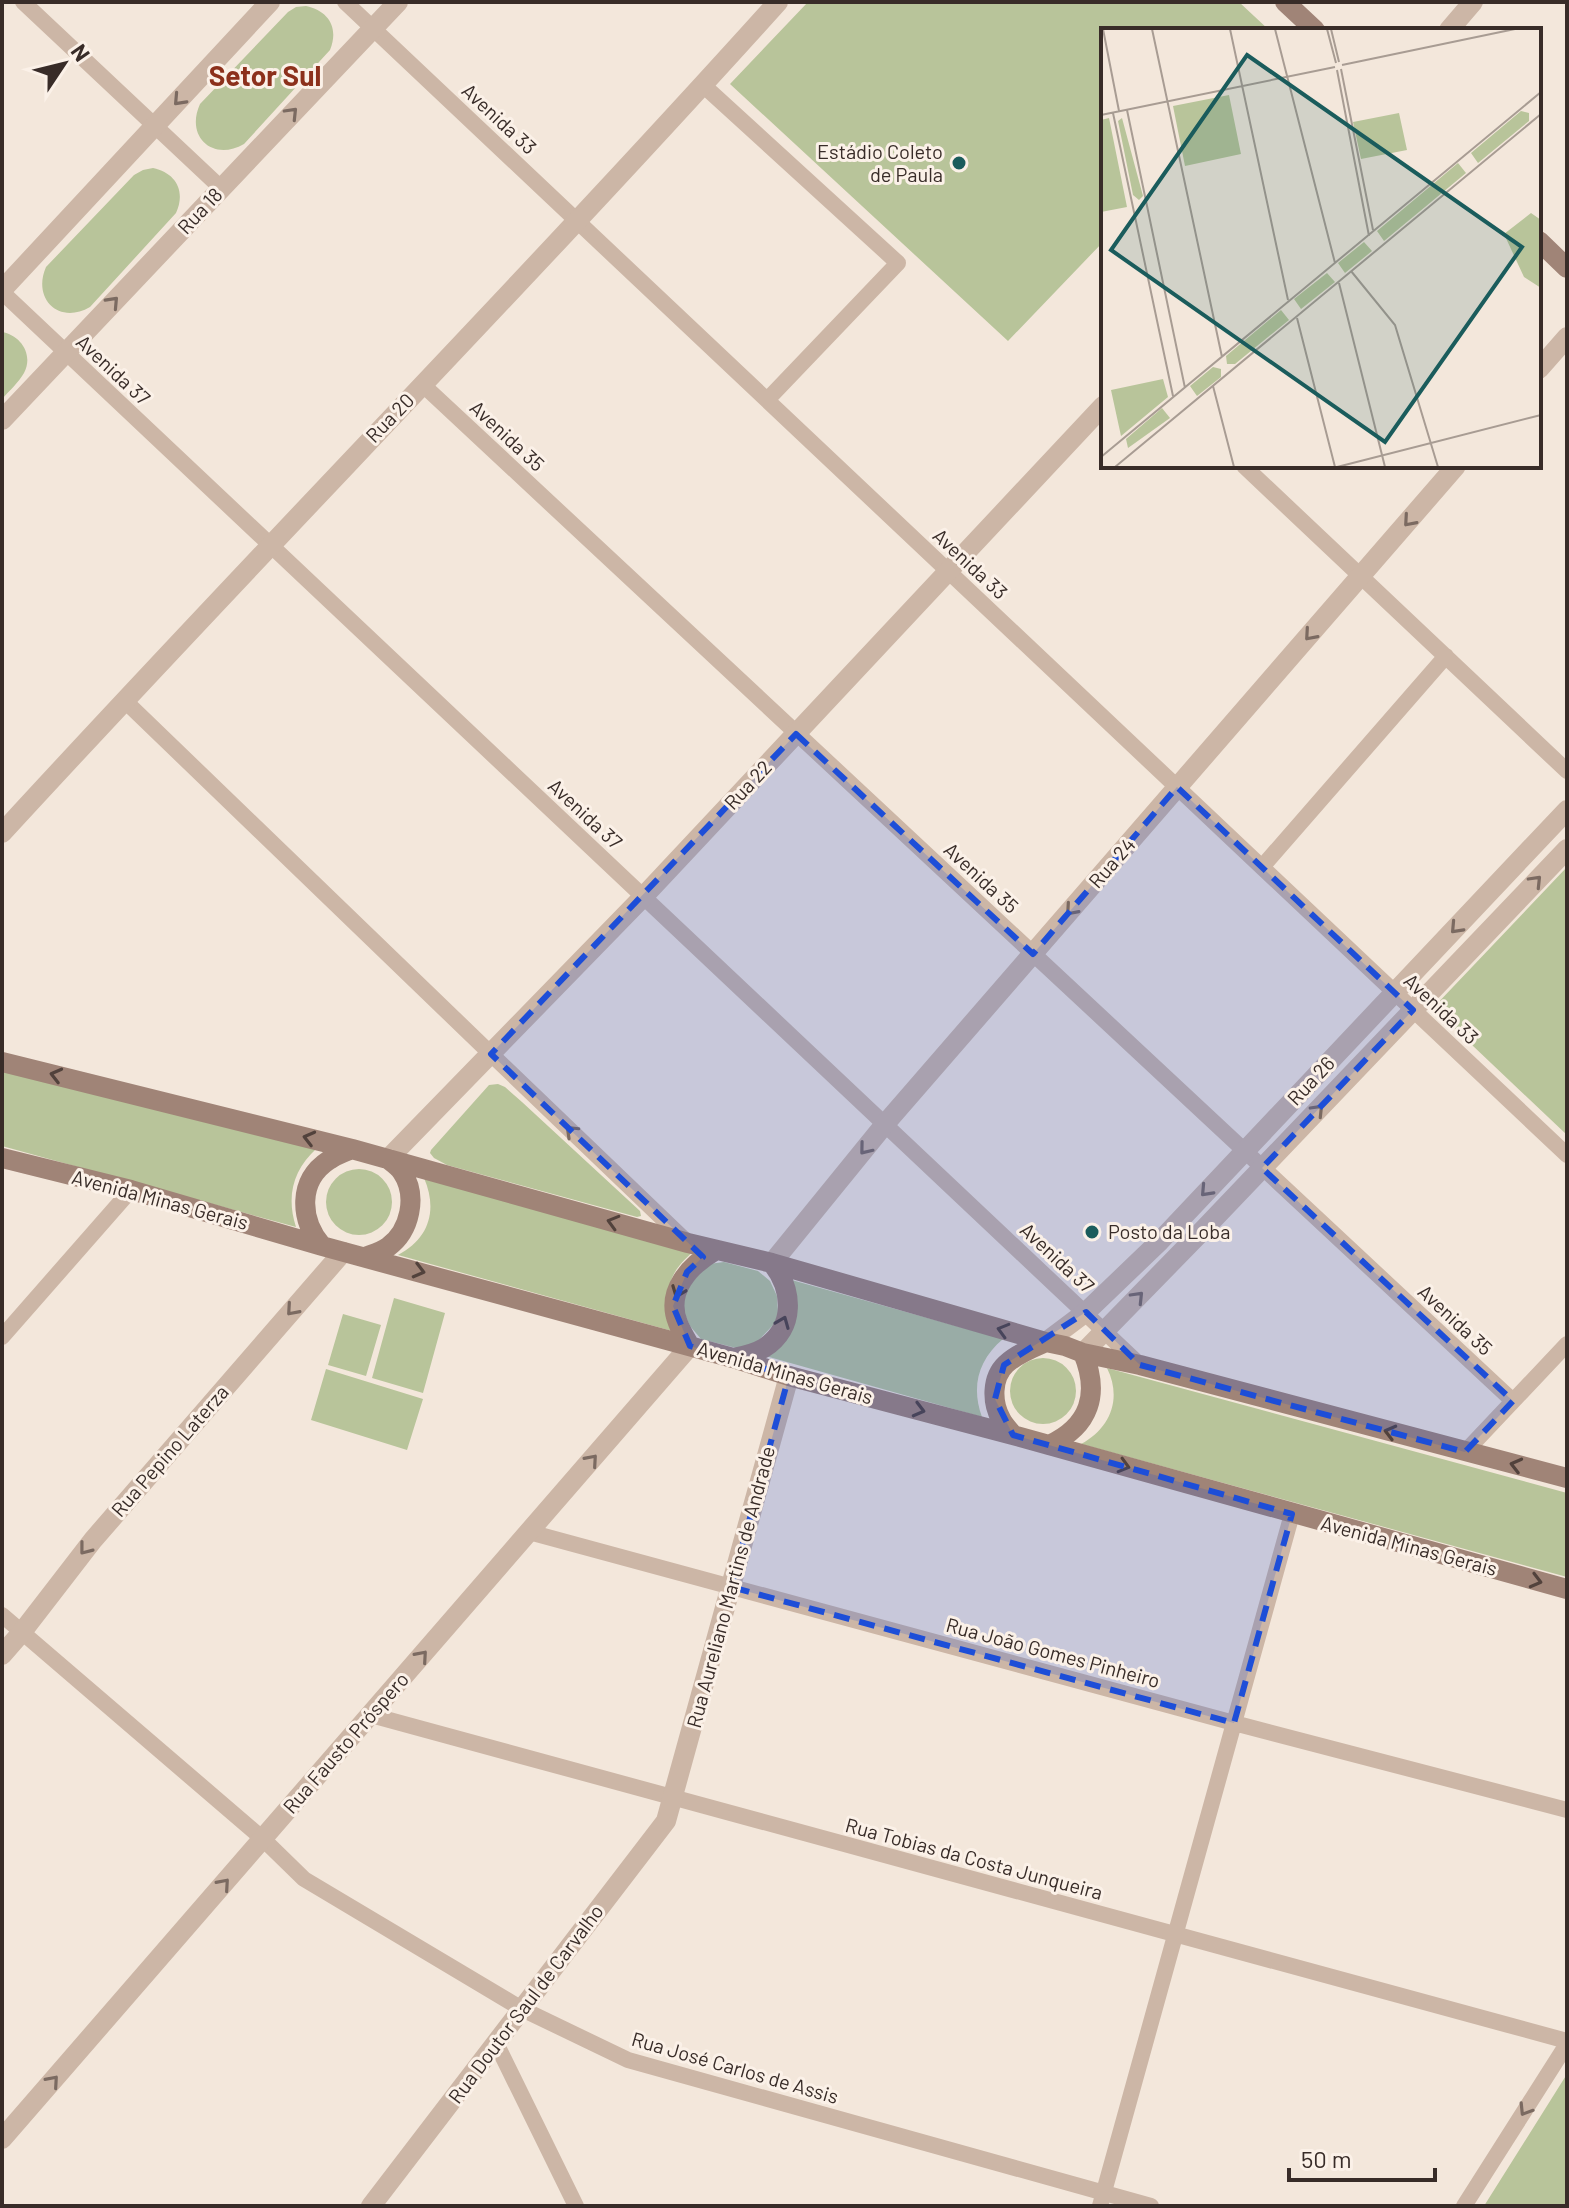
<svg xmlns="http://www.w3.org/2000/svg" width="1569" height="2208" viewBox="0 0 1569 2208" font-family="Barlow,sans-serif">
  <rect width="100%" height="100%" fill="#f3e7db"/>
  <path fill="#b8c49a" d="M808,2h431l30,28h-166v212l-95,99 -278,-257z
    M306,6c23,5 33,22 24,44l-86,94c-31,18 -59,-7 -44,-40l88,-92 8,-5z
    M153,168c23,5 33,23 23,45l-86,94c-31,18 -58,-8 -44,-40l88,-92 9,-5z
    M2,332c18,3 32,22 22,41 -5,9 -15,18 -22,26z
    M1567,867v268l-134,-127z
    M2,1062l315,86c-24,22 -31,48 -21,79l-294,-81z
    M498,1084l7,3 17,15 118,109 1,5 -4,1 -190,-52 -13,-7 -4,-5 1,-3 58,-65z
    M326 1202a33 33 0 1 1 66 0a33 33 0 1 1-66 0Z
    M424,1178l269,74c-30,25 -26,43 -21,79l-274,-76c31,-16 40,-45 26,-77z
    M724,1262l34,9 12,10 7,15 1,17 -3,10 -19,20 -16,6 -39,-10 -11,-13 -7,-16 -1,-17 27,-29z
    M788,1279l215,60c-25,21 -32,48 -21,78l-220,-62 10,-5z
    M394,1298l51,15 -22,80 -51,-15z
    M343,1314l38,11 -15,51 -38,-11z
    M1010 1391a33 33 0 1 1 66 0a33 33 0 1 1-66 0Z
    M1107,1368l460,125v84l-486,-133c30,-16 41,-46 26,-76z
    M326,1369l97,30 -16,51 -96,-30z
    M1567,2074v132h-83z"/>
  <g fill="none" stroke-linecap="round" stroke-linejoin="round">
    <path stroke="#ccb6a6" stroke-width="16" d="M23,2l198,186
      M345,2l1222,1153
      M703,85l195,178 -131,137
      M2,292l1138,1073
      M422,384l1091,1017
      M1244,466l323,305
      M124,700l367,354 196,188
      M1262,867l184,-211
      M2,1337l129,-147
      M1465,1452l102,-108
      M529,1532l705,191 333,87
      M2,1615l261,224 41,40 218,130 106,51 523,146
      M371,1715l1196,326
      M496,2043l80,163
      M1100,2206l192,-692
      M1464,2206l103,-162"/>
    <path stroke="#ccb6a6" stroke-width="20" d="M1449,30l24,-28
      M2,290l268,-288
      M1539,369l28,-32
      M2,420l396,-418
      M2,833c256,-279 522,-549 776,-831
      M388,1159l255,-262 460,-491
      M772,1263l113,-139 571,-658
      M1046,1342l40,-30 74,-71 407,-431
      M1083,1353l121,-124 363,-380
      M2,1655l20,-23 71,-92 250,-288
      M2,2139l688,-793
      M371,2206l295,-385 123,-445"/>
    <path stroke="#a08477" stroke-width="20" d="M1285,2l30,28
      M1539,241l28,27
      M2,1062l350,87 336,94 84,20 274,79 19,4 18,7 57,12 427,113
      M2,1158l129,32 191,56 411,112 56,18 224,59 554,154
      M322,1246c-22,-26 -25,-65 7,-86 7,-5 16,-8 23,-11
      M365,1257c8,-3 16,-5 23,-10 22,-16 30,-51 14,-75 -3,-5 -9,-9 -14,-13
      M690,1346c-4,-7 -9,-15 -12,-23 -13,-32 12,-58 38,-73
      M733,1358c11,-2 21,-4 31,-10 32,-21 29,-58 8,-85
      M1013,1435c-4,-5 -9,-10 -12,-16 -9,-16 -10,-41 5,-55 11,-10 26,-16 40,-22
      M1049,1445c41,-19 51,-51 34,-92"/>
  </g>
  <defs><path id="oneway-chevron" d="M-2-3.5L2.5 0L-2 3.5" fill="none" stroke-width="1.6" stroke-linecap="round" stroke-linejoin="round" transform="scale(2)"/></defs>
  <g stroke="#7b6a61">
    <use href="#oneway-chevron" transform="translate(179 100) rotate(133)"/>
    <use href="#oneway-chevron" transform="translate(292 113) rotate(-46)"/>
    <use href="#oneway-chevron" transform="translate(113 302) rotate(-47)"/>
    <use href="#oneway-chevron" transform="translate(1409 521) rotate(131)"/>
    <use href="#oneway-chevron" transform="translate(1310 635) rotate(131)"/>
    <use href="#oneway-chevron" transform="translate(1536 881) rotate(-46)"/>
    <use href="#oneway-chevron" transform="translate(1071 910) rotate(131)"/>
    <use href="#oneway-chevron" transform="translate(1456 928) rotate(133)"/>
    <use href="#oneway-chevron" transform="translate(1318 1110) rotate(-46)"/>
    <use href="#oneway-chevron" transform="translate(571 1131) rotate(-136)"/>
    <use href="#oneway-chevron" transform="translate(865 1149) rotate(129)"/>
    <use href="#oneway-chevron" transform="translate(1206 1191) rotate(133)"/>
    <use href="#oneway-chevron" transform="translate(1138 1297) rotate(-46)"/>
    <use href="#oneway-chevron" transform="translate(292 1310) rotate(131)"/>
    <use href="#oneway-chevron" transform="translate(592 1460) rotate(-49)"/>
    <use href="#oneway-chevron" transform="translate(85 1549) rotate(128)"/>
    <use href="#oneway-chevron" transform="translate(422 1656) rotate(-49)"/>
    <use href="#oneway-chevron" transform="translate(224 1884) rotate(-49)"/>
    <use href="#oneway-chevron" transform="translate(53 2081) rotate(-49)"/>
    <use href="#oneway-chevron" transform="translate(1525 2110) rotate(122)"/>
  </g>
  <g stroke="#52423c">
    <use href="#oneway-chevron" transform="translate(56 1075) rotate(-166)"/>
    <use href="#oneway-chevron" transform="translate(309 1138) rotate(-166)"/>
    <use href="#oneway-chevron" transform="translate(613 1222) rotate(-164)"/>
    <use href="#oneway-chevron" transform="translate(419 1271) rotate(15)"/>
    <use href="#oneway-chevron" transform="translate(678 1292) rotate(111)"/>
    <use href="#oneway-chevron" transform="translate(783 1322) rotate(-68)"/>
    <use href="#oneway-chevron" transform="translate(1003 1330) rotate(-164)"/>
    <use href="#oneway-chevron" transform="translate(919 1410) rotate(15)"/>
    <use href="#oneway-chevron" transform="translate(1390 1432) rotate(-165)"/>
    <use href="#oneway-chevron" transform="translate(1516 1465) rotate(-166)"/>
    <use href="#oneway-chevron" transform="translate(1124 1466) rotate(16)"/>
    <use href="#oneway-chevron" transform="translate(1536 1581) rotate(15)"/>
  </g>
  <path fill="#1d4ed8" fill-opacity="0.2" stroke="#1d4ed8" stroke-width="6" stroke-dasharray="16 10" stroke-linejoin="round" d="M796,734l237,220 144,-167 236,223 -151,158 251,233 -48,51 -325,-87 -54,-53 -82,53 -9,34 18,36 279,79 -58,209 -503,-136 58,-211 -99,-30 -17,-40 14,-34 16,-15 -212,-203z"/>
  <g fill="#1a5c5c" stroke="#fbf1e8" stroke-width="3">
    <circle cx="959" cy="163" r="8"/>
    <circle cx="1092" cy="1232" r="8"/>
  </g>
  <g text-anchor="middle" stroke-width="6" stroke-linejoin="round" paint-order="stroke">
    <g font-size="20" fill="#382c28" stroke="#fbf1e8">
      <text transform="translate(499 119) rotate(43)" y="7">Avenida 33</text>
      <text transform="translate(200 211) rotate(-47)" y="7">Rua 18</text>
      <text transform="translate(113 370) rotate(43)" y="7">Avenida 37</text>
      <text transform="translate(390 418) rotate(-46)" y="7">Rua 20</text>
      <text transform="translate(507 436) rotate(43)" y="7">Avenida 35</text>
      <text transform="translate(970 564) rotate(43)" y="7">Avenida 33</text>
      <text transform="translate(748 785) rotate(-47)" y="7">Rua 22</text>
      <text transform="translate(585 814) rotate(43)" y="7">Avenida 37</text>
      <text transform="translate(1112 863) rotate(-49)" y="7">Rua 24</text>
      <text transform="translate(981 878) rotate(43)" y="7">Avenida 35</text>
      <text transform="translate(1441 1009) rotate(43)" y="7">Avenida 33</text>
      <text transform="translate(1311 1081) rotate(-47)" y="7">Rua 26</text>
      <text transform="translate(160 1200) rotate(15)" y="7">Avenida Minas Gerais</text>
      <text transform="translate(1057 1258) rotate(43)" y="7">Avenida 37</text>
      <text transform="translate(1455 1320) rotate(43)" y="7">Avenida 35</text>
      <text transform="translate(785 1373) rotate(16)" y="7">Avenida Minas Gerais</text>
      <text transform="translate(170 1451) rotate(-49)" y="7">Rua Pepino Laterza</text>
      <text transform="translate(1409 1546) rotate(15)" y="7">Avenida Minas Gerais</text>
      <text transform="translate(731 1587) rotate(-75)" y="7">Rua Aureliano Martins de Andrade</text>
      <text transform="translate(1053 1653) rotate(15)" y="7">Rua João Gomes Pinheiro</text>
      <text transform="translate(346 1743) rotate(-49)" y="7">Rua Fausto Próspero</text>
      <text transform="translate(974 1859) rotate(15)" y="7">Rua Tobias da Costa Junqueira</text>
      <text transform="translate(526 2004) rotate(-53)" y="7">Rua Doutor Saul de Carvalho</text>
      <text transform="translate(735 2068) rotate(16)" y="7">Rua José Carlos de Assis</text>
    </g>
    <g font-size="20" fill="#382c28" stroke="#fbf1e8" text-anchor="end">
      <text x="943" y="159">Estádio Coleto<tspan x="943" dy="23">de Paula</tspan></text>
      <text x="1108" y="1239" text-anchor="start">Posto da Loba</text>
    </g>
    <g font-size="28" font-weight="bold" fill="#8c301b" stroke="#fbf1e8">
      <text x="265" y="86">Setor Sul</text>
    </g>
  </g>
  <g transform="translate(1101 28)">
    <rect width="440" height="440" fill="#f3e7db"/>
    <path d="M128,67l12,59 -56,12 -12,-60zM420,83l8,2v8l-51,42 -7,-10zM298,85l8,37 -46,9 -8,-37zM8,90l18,89 -26,5v-92zM21,90l21,78 -4,4 -6,-5 -15,-74zM357,135l8,10 -82,68 -7,-10zM430,185l10,7v68l-17,-11 -20,-43zM263,214l8,9 -27,22 -7,-10zM226,245l8,9 -34,27 -7,-10zM180,282l8,10 -54,44h-8l-1,-8zM112,339l8,2v8l-24,19 -7,-10zM62,351l5,18 -47,39 -10,-46zM61,380l8,10 -42,30 -2,-9z" fill="#b8c49a"/>
    <path fill="none" stroke="#a89c93" stroke-width="2" d="M2,1l16,82M51,1l70,328M129,1l58,271M174,1l60,234M226,1l9,34M230,1l8,33M241,37l173,-36M240,41l32,161M236,42l32,166M26,82l58,278M12,85l60,283M0,87l234,-48M250,243l44,54 43,142M238,255l46,184M196,290l38,149M112,358l21,81M0,429l440,-365M14,439l426,-353M236,439l204,-52"/>
    <path fill="#1a5c5c" fill-opacity="0.15" stroke="#1a5c5c" stroke-width="4" d="M146,27l275,192 -137,195 -274,-192z"/>
    <rect width="440" height="440" fill="none" stroke="#382c28" stroke-width="4"/>
  </g>
  <rect width="1569" height="2208" fill="none" stroke="#382c28" stroke-width="8"/>
  <g transform="translate(64 64) rotate(55)" stroke="#fbf1e8" stroke-width="6" paint-order="stroke">
  <path d="M0-6L14 30L0 20L-14 30Z" fill="#382c28"/>
  <text y="-12" font-size="22" font-weight="bold" text-anchor="middle" fill="#382c28">N</text>
  </g>
  <path d="M1289 2168v12h146v-12" fill="none" stroke="#382c28" stroke-width="4"/>
  <text x="1301" y="2168" font-size="24" fill="#382c28" stroke="#fbf1e8" stroke-width="6" paint-order="stroke">50 m</text>
</svg>
